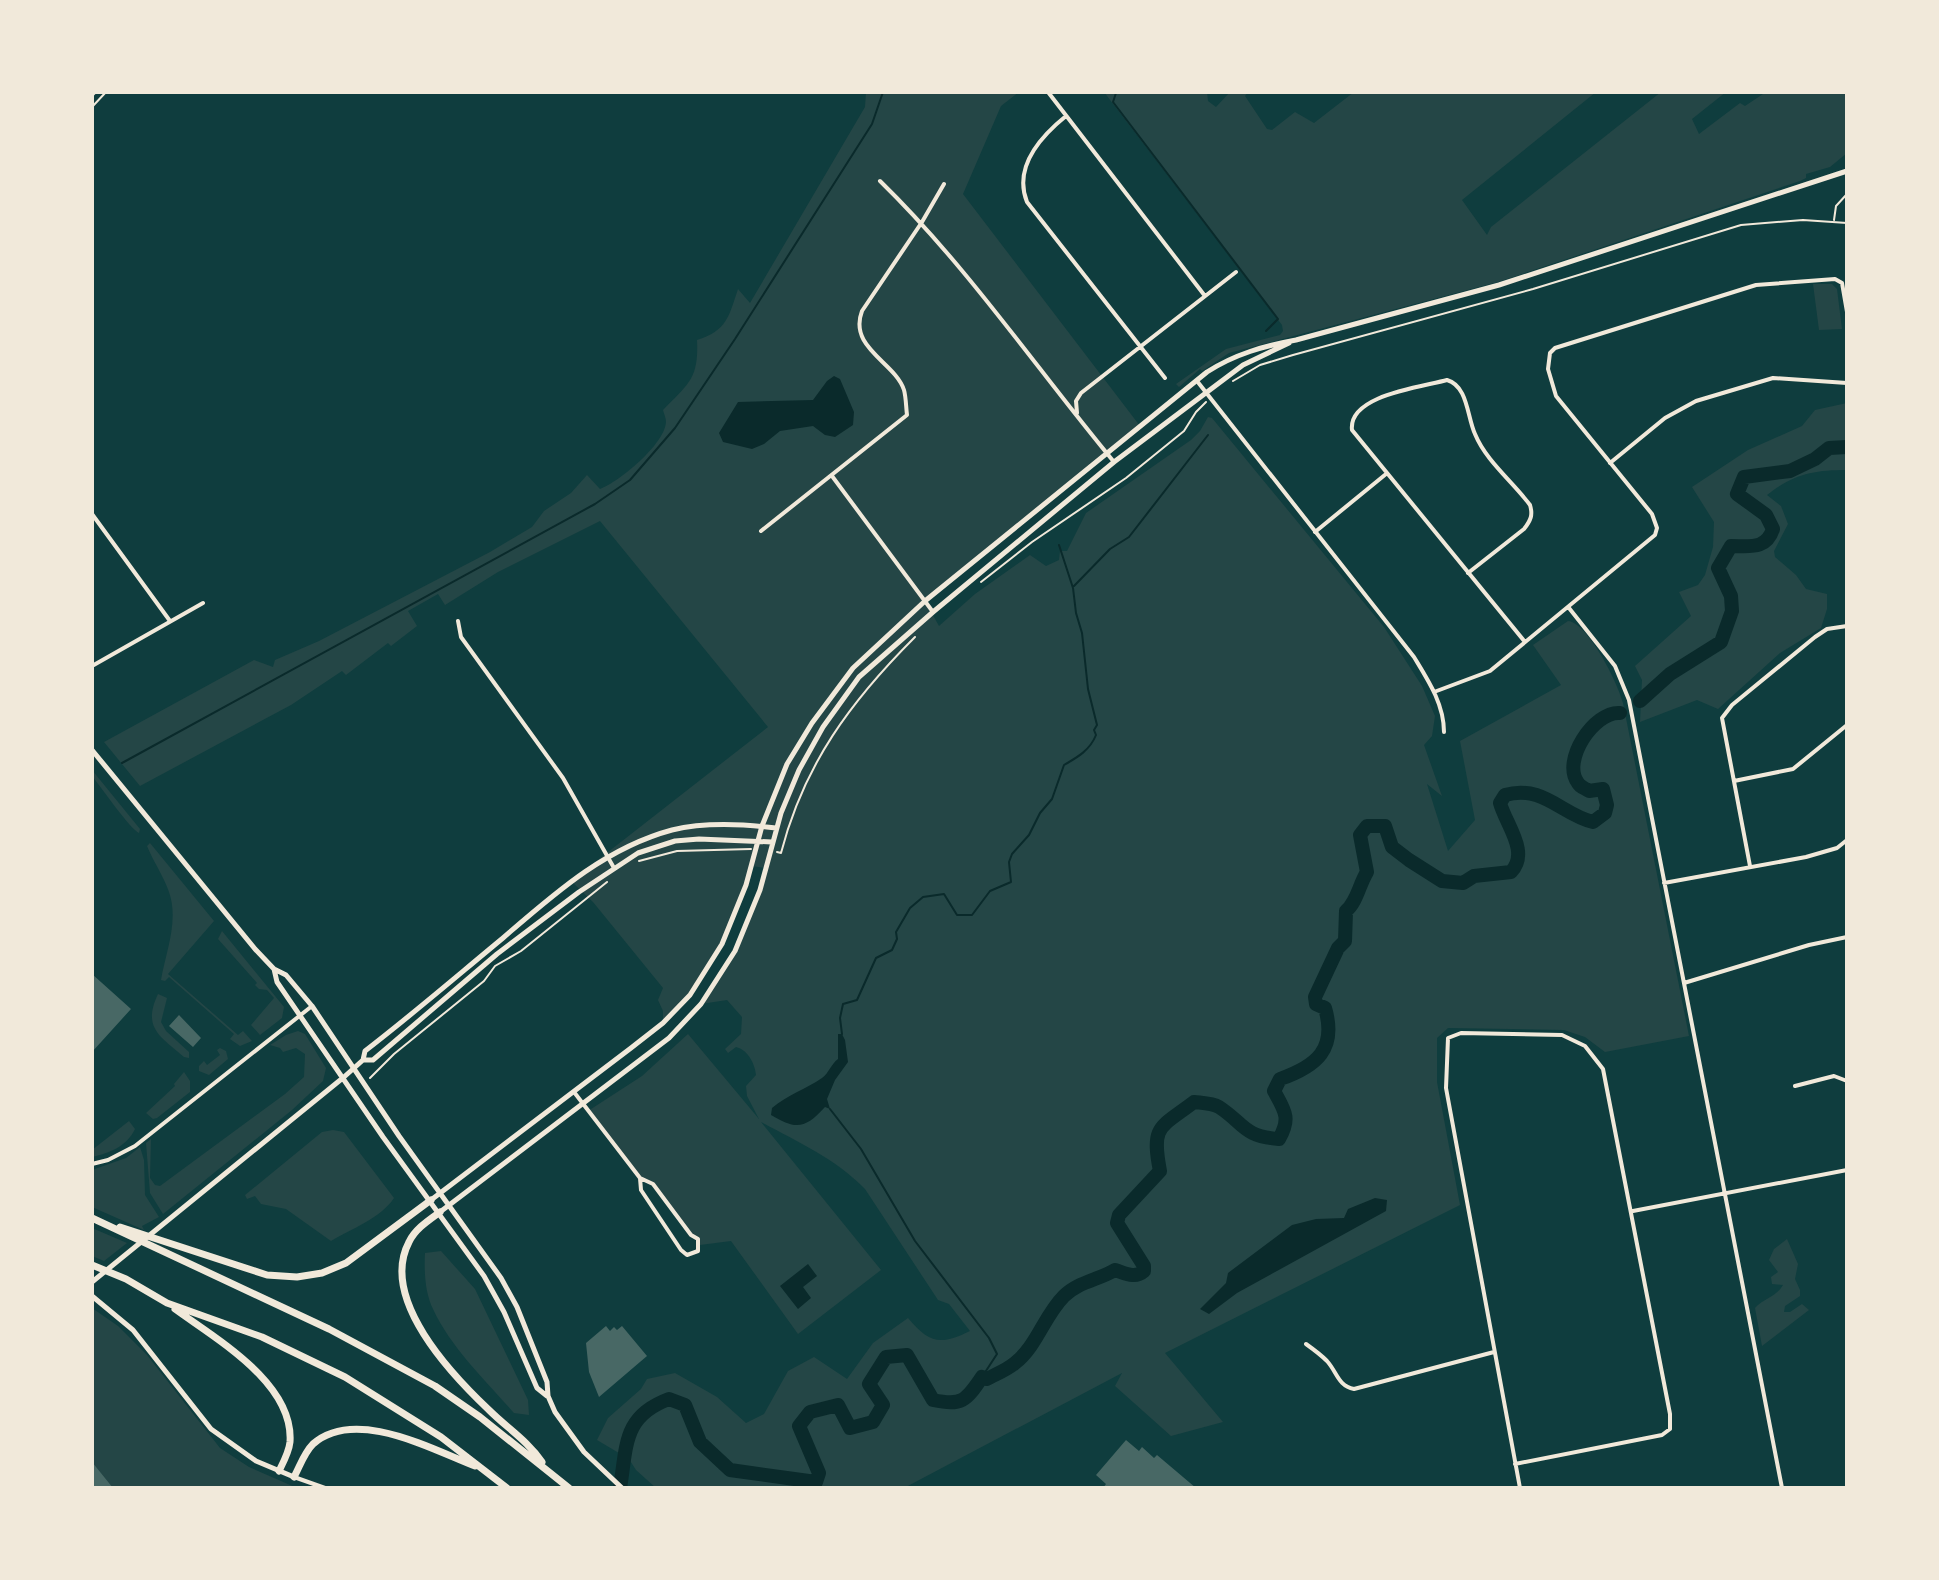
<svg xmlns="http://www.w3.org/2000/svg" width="1939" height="1580" viewBox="0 0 1939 1580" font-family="'DejaVu Sans',sans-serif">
  <rect width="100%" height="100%" fill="#0f3d3e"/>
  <path fill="#244646" d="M866,92h153l-18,14 -38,88 177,232 -215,175 14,25 36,-32 55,-39 16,11 13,-6 1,-9h7l19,-38 105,-73 9,-9 8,-14 4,1 172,209 38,59 13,30 -3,20 -8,9 18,51 -15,-12 21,67 27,-31 -15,-79 101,-56 -28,-40 35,-24c20,2 50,62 55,82l66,333 -84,16 -20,-15 -21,-7 -116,-2 -11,10v44l23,123 -295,148 58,69 -52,14 -56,-50 7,-13 -218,115h-248l-20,-18 -7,-11 -32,-19 11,-22 33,-29 6,-10 28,-6 42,24 29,26 18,-9 24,-43 26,-14 33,22 26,-36 35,-25c21,25 32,28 62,13l-21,-27 -11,-4 -73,-111c-29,-30 -67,-47 -104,-67l120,148 -83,64 -67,-93 -31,4 -47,-60 -13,-7 -52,-67 54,-35 46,-42 71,85 -12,-23 -1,-10 10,-11c-1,-11 -8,-25 -20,-28l-8,6 -3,-4 16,-15 1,-17 -15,-17 -26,4c28,-44 51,-86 64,-136l-14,-2 -29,78 -32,51 -27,28v-12l-5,-11 5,-12 -70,-86 -22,-21 197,-154 -168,-206 -102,51 -53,33 -7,-11 -30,17 9,15 -26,20 -3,-3 -42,32 -4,-4 -51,34 -151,81 -36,-44 150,-82 19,7 2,-7 44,-19 171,-89 42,-25 12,-16 27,-18 16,-18 13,14c19,-7 65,-45 66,-67 0,-4 -2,-8 -3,-12 25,-26 36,-31 34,-70 30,-9 32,-24 41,-51l12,14 115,-196z
    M1104,92h103l1,9 8,6 14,-15h18l-3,4 22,33 5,1 23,-18 19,11 40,-31h242l-134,108 25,35 4,-8 170,-135h65l-34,27 7,15 41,-31 5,3 21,-14h81v61l-17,14 -24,7v4l-6,3 -302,101 -269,71 -27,18 -2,-2 -21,18 -3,-3 50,-35 54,-14 3,-4 -1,-6z
    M1813,284h19l5,5 5,40 -23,1z
    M1847,403v67c-34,0 -53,4 -80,25l14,11 7,18 -14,27 1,6 21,18 10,14 21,5v15l-6,19 -41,25 -62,56 -21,-9 -57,22 2,-42 -7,-14 56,-50 -12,-24 19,-7 7,-10 8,-28 1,-25 -22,-35 56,-37 54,-24 13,-16z
    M92,770l48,59 -1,4c-9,-4 -38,-46 -47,-57z
    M150,843l64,78 -46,53 70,61 5,-4 9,10 -12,5 -10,-7 4,-5 -65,-57 -4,4 -4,-1c5,-29 18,-59 8,-88 -6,-17 -16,-31 -22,-46z
    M222,931l62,76 -2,11 -22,17 -9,-10 23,-27 -7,-8 -8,-1 -4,-4 2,-2 -39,-44z
    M158,994l9,4 -6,24 5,9 23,21v6l-5,-1c-24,-21 -42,-29 -26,-63z
    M298,1031l7,3 21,34 -3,13 -31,29 -129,104 -13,-21 -4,-50 5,-4 -1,39 5,7 5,1 125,-92 19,-17 1,-23 -9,-6 -13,4 -3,-4 -10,-3 16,-10z
    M220,1048l6,3 2,8 -19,16 -10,-4v-5l5,-5 3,4 13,-10 -3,-5z
    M184,1072l6,9v11l-33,26 -4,1 -7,-6 29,-27 -1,-2z
    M129,1121l6,8c-8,17 -25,24 -43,28v-7z
    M333,1130l11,2 50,66c-13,20 -43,31 -63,43l-45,-32 -25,-5 -6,-8 -8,3 -2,-4 77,-63z
    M140,1147l4,13 1,35 14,22 -17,9 2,4 -52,-23v-37l34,-12z
    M92,1228l35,15 -23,18 -12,-5z
    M1787,1239l11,25 -3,15 5,11v6l-15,10 -1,6h6l12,-8 7,6 -47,36 -7,-38c9,-10 21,-11 28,-23l-11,-1 -1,-7 7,-5 -9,-12 5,-11z
    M441,1251l34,38 53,111 1,15 -15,-2c-28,-32 -63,-65 -81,-104 -8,-16 -9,-38 -8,-56z
    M92,1308l26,18 29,29 73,93 29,19 48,21h-205z"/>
  <path fill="#0a2a2b" d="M834,376l6,3 14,33 -1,13 -18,12 -10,-2 -12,-9 -33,5 -16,13 -12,5 -29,-7 -4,-9 19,-31 75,-2 14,-19z
    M838,1034h4l3,6 3,22 -13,18 -8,19 3,10 -5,-2c-20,22 -29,23 -54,8l1,-7c15,-13 34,-19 50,-30 7,-5 9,-14 16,-19z
    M1375,1198l12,2 -1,11 -149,82 -28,21 -9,-5 26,-26 2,-10 64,-48 24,-6 28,-1 4,-9z
    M808,1264l9,12 -14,11 8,11 -13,11 -18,-23z"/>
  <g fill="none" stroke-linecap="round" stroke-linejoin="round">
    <path stroke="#0a2a2b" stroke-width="2" d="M1119,92l-3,1 -3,9 165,217 -12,12
      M1074,586l36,-37 19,-12 79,-102
      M122,763l473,-259 35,-24 45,-52 60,-89 137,-215 11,-32
      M842,1034l-2,-16 3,-14 14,-4 19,-42 16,-8 5,-11 -1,-7 14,-24 13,-11 21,-3 13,21h15l18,-24 21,-9 -2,-20 3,-8 17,-19 11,-22 12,-14 12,-34c14,-8 26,-15 32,-30l-2,-5 3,-5 -9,-36 -6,-56 -6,-20 -3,-25 -14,-43
      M830,1109l31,40 54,92 74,97 8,16 -15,23"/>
    <path stroke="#0a2a2b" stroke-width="14" d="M1640,701l30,-27 51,-32 11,-31 -1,-15 -13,-28 13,-22c19,0 35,4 42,-17l-7,-14 -29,-21 7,-17 46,-6 25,-12 14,-11 18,-1
      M620,1488c7,-43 3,-72 49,-89l16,6 15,37 30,28 86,12 3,-9 -20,-47 11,-14 28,-7 12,23 23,-6 10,-17 -14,-21 17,-27 21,-2 26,45c29,6 33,1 49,-23l5,2c9,-5 20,-9 28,-16 22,-17 29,-47 49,-67 14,-14 34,-16 51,-26 10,3 20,9 29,1v-5l-27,-43 2,-8 41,-44c-9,-46 0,-43 34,-69 8,1 18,1 25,5 26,17 23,29 60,32 12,-21 6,-28 -5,-48l6,-12c37,-13 57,-30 45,-71l-9,-4 -1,-7 23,-49 7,-7 1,-30c11,-9 13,-26 21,-39l-7,-37 7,-9h18l7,21 17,13 33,21 21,2 11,-7 37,-4c19,-20 -5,-47 -11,-69l5,-8c38,-11 57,20 88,27l12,-9 2,-8 -4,-16 -14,2c-4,-3 -9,-4 -11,-8 -17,-22 16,-72 42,-70"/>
  </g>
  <path fill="#486865" d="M92,974l39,35 -39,43z
    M179,1015l22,23 -8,9 -24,-21z
    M606,1326l4,5 4,-4 3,3 5,-4 25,30 -48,41 -10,-25 -3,-29z
    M1126,1440l13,11 3,-4 12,11 3,-3 39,33h-93l3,-4 -10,-9z
    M92,1462l21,26h-21z"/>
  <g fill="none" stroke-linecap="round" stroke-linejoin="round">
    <path stroke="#f1e9da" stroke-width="2" d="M92,107l14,-15
      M1834,220l2,-14 11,-12
      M1233,381l27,-16 33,-10 240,-66 208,-64 62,-5 44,3
      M981,582l51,-40 94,-64 58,-47 12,-19 10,-10
      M777,852l4,1c23,-89 70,-152 134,-216
      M639,861l38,-10 74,-2
      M370,1078l24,-24 90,-73 11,-15 26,-15 86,-69"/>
    <path stroke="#f1e9da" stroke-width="4" d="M1048,92l157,204
      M1066,116c-26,21 -53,51 -39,86l138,176
      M880,181c88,86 156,187 234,281
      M1197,381l217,276c14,23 30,47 30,75
      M1077,413l-1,-12 5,-8 155,-121
      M1610,463l55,-45 31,-17 77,-23 74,5
      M832,476l101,136
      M92,514l78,107
      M761,531l146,-116c-1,-8 -1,-18 -3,-25 -9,-28 -56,-42 -42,-79l60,-89 22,-38
      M1315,532l71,-58
      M1468,573l56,-44c7,-9 9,-14 6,-24 -17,-23 -44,-44 -55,-71 -8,-17 -7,-48 -28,-54 -25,7 -99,15 -95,50l173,212
      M1569,608l46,58 14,34 153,788
      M458,621l3,16 102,141 51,90
      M92,666l111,-63
      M1434,692l56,-21 165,-136 2,-7 -5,-14 -96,-118 -8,-27 2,-16 5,-5 201,-63 79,-6 7,4 5,29
      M1734,781l59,-12 54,-44
      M1750,866l-28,-148 10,-13 83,-68 12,-8 20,-3
      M1664,883l142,-26 31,-9 10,-8
      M1684,983l125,-38 38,-8
      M1795,1086l39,-10 13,5
      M574,1092l66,86 13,6 38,51 7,4v12l-11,4 -6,-5 -40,-60 -1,-12
      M92,1164l16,-4 27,-14 177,-140
      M1633,1211l214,-41
      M1306,1344c7,5 15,11 21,17 10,11 11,25 27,28l140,-37
      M1515,1464l147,-29 8,-6v-15l-67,-345 -18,-23 -23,-11 -101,-2 -13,5 -2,50 74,400
      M294,1477l31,11"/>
    <path stroke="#f1e9da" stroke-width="5" d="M92,750l163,199 19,20 12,6 26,31 87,130 102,142 16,29 30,75 1,14 7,16 29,40 38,36
      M274,969l3,13 106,155 101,139 20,36 33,76 10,8
      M363,1060h10l124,-106 82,-62 59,-39 37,-12 24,-2 73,3
      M431,1200l200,-152 32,-25 27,-28 32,-51 24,-59 16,-59 25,-62 25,-41 41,-55 72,-67 282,-229c28,-18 57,-26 89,-32l203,-55 348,-114
      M440,1212l229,-174 32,-34 34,-53 25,-61 21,-77 18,-43 24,-43 36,-50 74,-65 181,-150 129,-97 46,-22
      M92,1282l252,-205 19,-17 2,-9c48,-37 92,-75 138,-113 51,-44 102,-90 169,-108 33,-8 71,-6 104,-2
      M92,1296l41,34 78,99 45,32 38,16"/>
    <path stroke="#f1e9da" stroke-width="5" d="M92,94l2,-2"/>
    <path stroke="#f1e9da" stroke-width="7" d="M440,1212c-11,8 -25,17 -31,30 -30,57 43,133 80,168 18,18 39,31 53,52
      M92,1218l237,111 106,57 45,31 89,71
      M120,1227l147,48 30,2 25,-4 24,-10 85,-63
      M92,1265l34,14 41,24 95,34 83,40 96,60 66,51
      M175,1309c41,30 119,74 115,133 -1,10 -6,19 -11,29
      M294,1477c6,-11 10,-24 19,-33 42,-37 118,5 162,22"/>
  </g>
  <rect width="1939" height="1580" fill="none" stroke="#f1e9da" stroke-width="188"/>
</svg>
